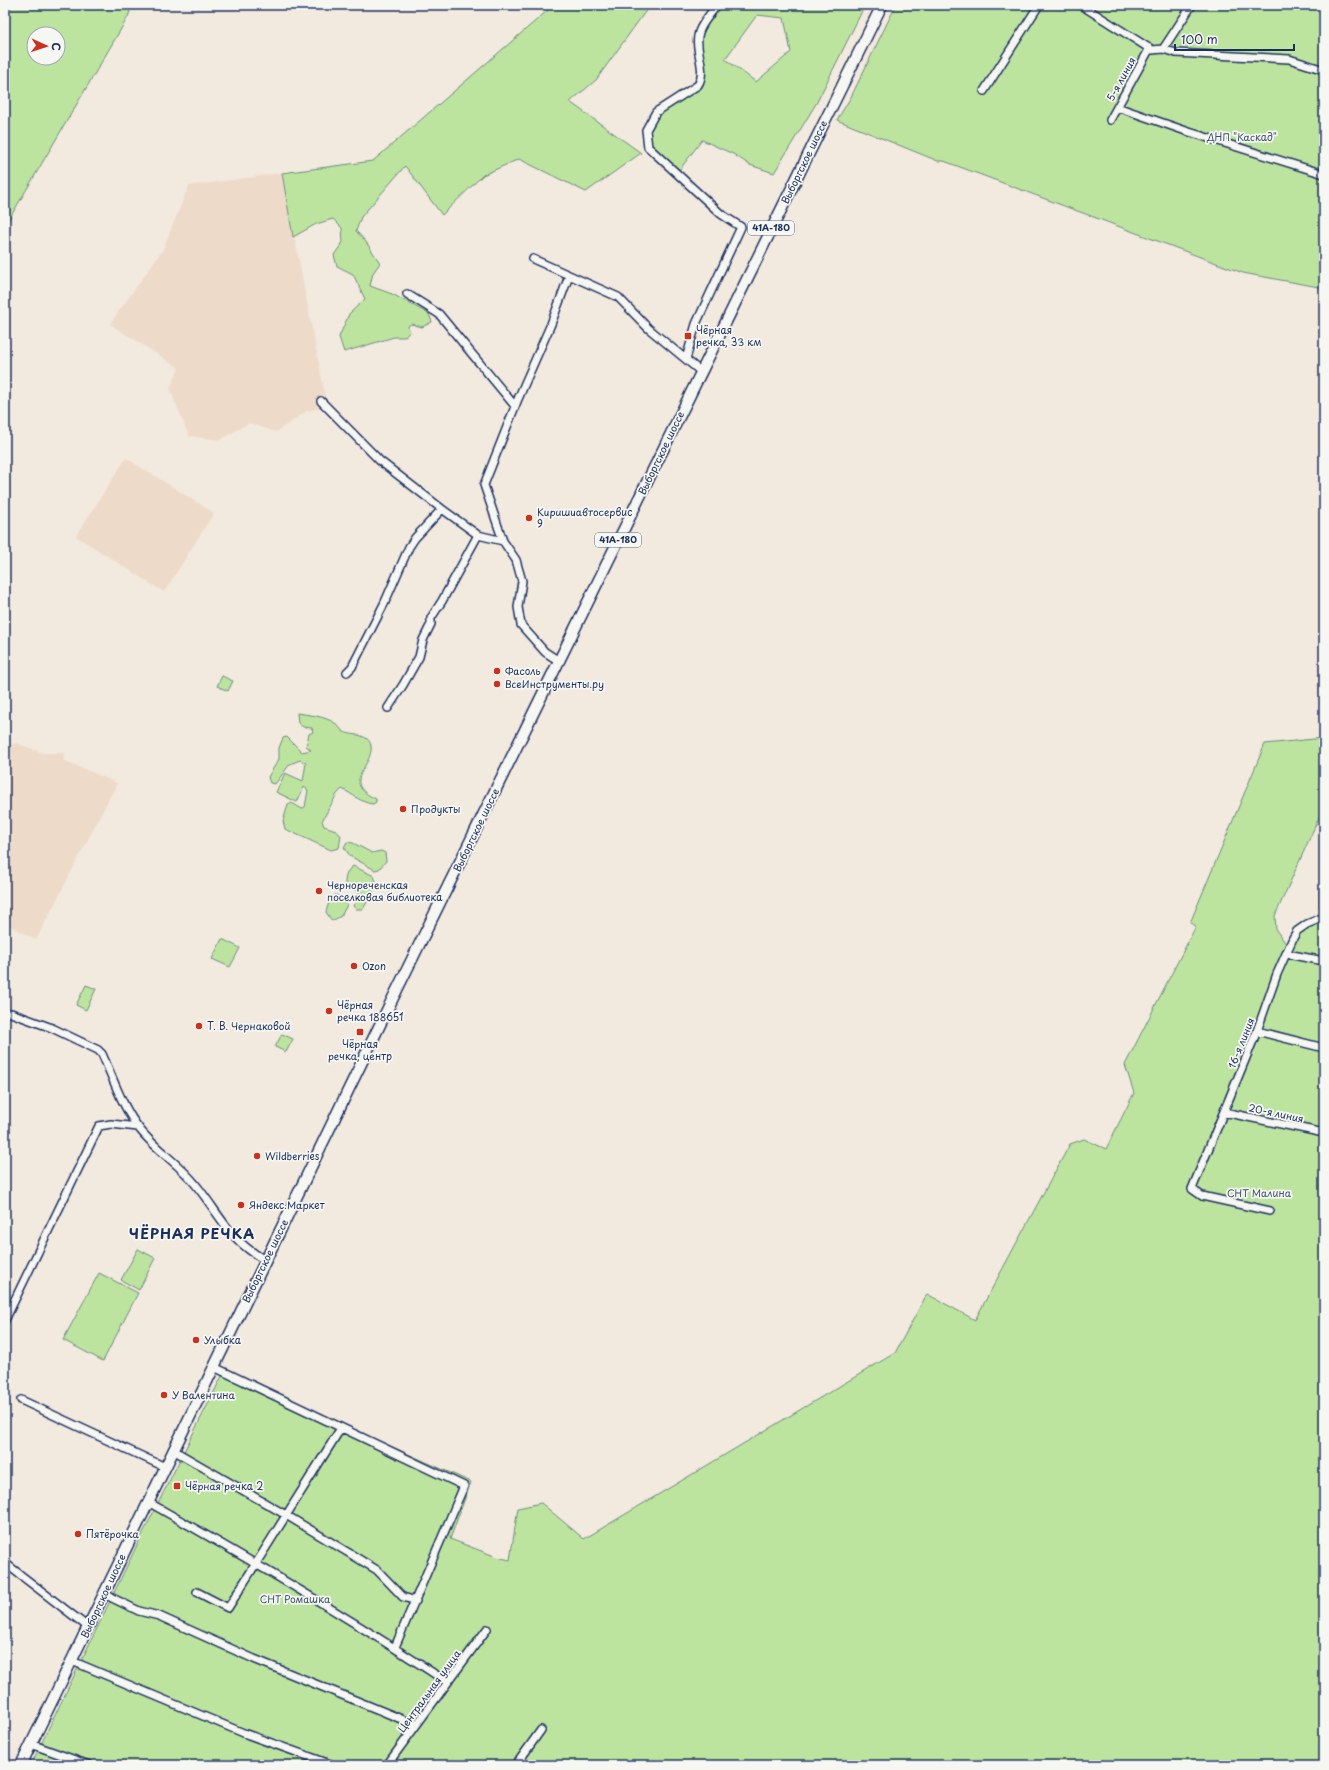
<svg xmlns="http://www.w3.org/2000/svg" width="1329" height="1770" viewBox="0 0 1329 1770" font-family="'Playpen Sans',sans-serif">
  <rect width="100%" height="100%" fill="#f2e9df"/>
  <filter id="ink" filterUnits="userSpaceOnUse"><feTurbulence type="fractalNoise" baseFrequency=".025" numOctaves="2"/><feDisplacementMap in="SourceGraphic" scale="8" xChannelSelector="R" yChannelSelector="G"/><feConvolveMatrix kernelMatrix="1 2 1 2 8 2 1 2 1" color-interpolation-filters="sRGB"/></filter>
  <g filter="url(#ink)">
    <path fill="#eedac8" d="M282,173l45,233 -20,5 -31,21 -27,-9 -29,17 -31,-4 -19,-47 9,-21 -69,-44 52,-73 27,-65z
      M126,458l88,55 -50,79 -88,-56z
      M16,743l27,10h22l-2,7 54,23 -81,157 -31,-17v-176z"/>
    <path fill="#bde49f" stroke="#6c8a7e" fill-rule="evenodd" d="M5,5h127l-4,12 -123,209zM34,34h24v24h-24z
      M554,5h96l-54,75 -26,22 71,51 -55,39 -67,-33 -36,16 -41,40 -37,-49 -44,51 -5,14 10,11 14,21 -7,10 -3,13 22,8 37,20 3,8 -10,5 -11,-3 -3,2 2,6 -6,5h-10l-50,15 -5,-15 10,-23 16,-15 -12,-25 -16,-8 -3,-11 9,-13 -1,-14 -9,-9 -17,5 -23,13 -11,-64 91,-12z
      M717,5h148l-48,97 -43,71 -24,-8 -17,-11 -31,-14 -25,33 -29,-26 -2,-17 10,-18 42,-27 1,-53zM757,15l27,3 7,34 -35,30 -31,-23z
      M896,5h428v283l-81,-15 -299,-112h-6l-101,-41 14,-23z
      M222,676l11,5 -5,10 -11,-5z
      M297,713c13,2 27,3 38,10 4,2 5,7 9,9 8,4 25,1 27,14 3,20 -32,36 5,53v3l-3,2c-12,-1 -20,-10 -31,-15l-5,5 -15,27 2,5 12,4 5,6 -2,12 -8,2 -46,-21 -2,-8 5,-16 4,-2 10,6 3,-2 3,-17 -4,-3 -7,15 -21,-10 9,-19 18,8 3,-18 -6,-3 -10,4 -15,20 -5,-1 -2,-6 11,-18v-11l4,-10 4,-1 15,15 9,-2 -5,-4 3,-12 4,-2 -1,-4 -9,-1 -5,-4z
      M1324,738v68l-49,110 1,14 13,18 8,-17 27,-14v848h-1293l107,-222 86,-171 247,110 -21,57 47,18 13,3 8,-52 23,-5 43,36 311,-186 32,-59 48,26 95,-176 14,-5 22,10 28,-56 -9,-28 71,-139 -6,-3 75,-179z
      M347,842l6,1 19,10 9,-2 4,2 1,8 -7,8 -4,1 -25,-14 -6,-9z
      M353,866l21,10 3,9 -14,24h-7l-3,-3 6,-12 -1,-3 -12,-4c-3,-7 1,-17 7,-21z
      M335,895l8,2 4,8 -6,11 -9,5 -6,-9 3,-10z
      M222,939l18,9 -10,19 -18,-8z
      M86,985l10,4 -10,21 -10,-5z
      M282,1034l11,5 -7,13 -11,-5z
      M138,1249l17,9 -16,32 -18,-10z
      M99,1273l39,20 -35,68 -40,-21z"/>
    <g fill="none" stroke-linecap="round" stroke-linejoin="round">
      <defs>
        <path id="street" d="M1081,5l71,45 11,-1 13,4 113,6 35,11
          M1163,49l29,-44
          M984,91l55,-86
          M1117,107l69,24 138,43
          M1110,120l40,-72
          M533,259l85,38 30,31 52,43
          M407,294l32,20 76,92
          M686,359l10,-35 45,-97 -20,-13 -73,-67 -2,-17 10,-18 42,-27c10,-16 -5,-36 1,-53 3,-9 12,-19 18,-27
          M321,401l59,60 62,48 36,26 25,6 13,19 6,21 -4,26 3,18 24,27 14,9
          M503,541l-19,-56 34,-86 33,-75 18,-48
          M347,672l5,-5 33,-65 24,-55 6,-9 27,-29
          M388,708l15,-23 16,-28 4,-17 8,-16v-6l11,-17 36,-66
          M1324,892v13
          M1287,954l37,7
          M11,1013l41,15 46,22 4,4c11,24 20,52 36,73 17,23 41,36 58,58 25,31 33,55 69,75
          M1257,1031l67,17
          M1224,1112l100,21
          M1270,1211l-68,-15 -10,-7 65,-158 20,-57 16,-36 4,-7 10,-7 17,-7
          M5,1320l94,-194 12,-2 27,3
          M214,1367l250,119 -69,161
          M21,1400l144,67
          M173,1450l113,65 91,55 26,27 13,4
          M148,1502c101,57 202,116 299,180
          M5,1563l83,64
          M197,1592l31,16 113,-180
          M104,1594l35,17 20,5 95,43 162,66
          M72,1661l174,73 87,31
          M31,1744l58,21
          M387,1765l100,-136
          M516,1765l25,-35"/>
        <path id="primary" d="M21,1765l369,-761 492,-999"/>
      </defs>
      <use href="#street" stroke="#1b2f5e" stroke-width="10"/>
      <use href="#primary" stroke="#1b2f5e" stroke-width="13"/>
      <use href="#street" stroke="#f6f6f2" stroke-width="7"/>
      <use href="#primary" stroke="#f6f6f2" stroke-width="10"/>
    </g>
  </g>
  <g fill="#c8321e" stroke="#f6f6f2" stroke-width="1.5">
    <rect x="684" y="332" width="8" height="8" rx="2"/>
    <circle cx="529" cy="518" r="4"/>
    <circle cx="497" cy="671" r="4"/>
    <circle cx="497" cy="684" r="4"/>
    <circle cx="403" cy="809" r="4"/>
    <circle cx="319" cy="891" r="4"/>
    <circle cx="354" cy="966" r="4"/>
    <circle cx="329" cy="1011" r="4"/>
    <circle cx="199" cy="1026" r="4"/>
    <rect x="356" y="1028" width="8" height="8" rx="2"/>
    <circle cx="257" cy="1156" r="4"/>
    <circle cx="241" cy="1205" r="4"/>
    <circle cx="196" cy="1340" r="4"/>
    <circle cx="164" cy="1395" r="4"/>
    <rect x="173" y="1482" width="8" height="8" rx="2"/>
    <circle cx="78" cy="1534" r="4"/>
  </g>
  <g text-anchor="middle" stroke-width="3.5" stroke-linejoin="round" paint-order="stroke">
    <g fill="#f6f6f2" stroke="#5d6b8a" stroke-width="1">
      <rect x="748" y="221" width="46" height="14" rx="3"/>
      <rect x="595" y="533" width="46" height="14" rx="3"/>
    </g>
    <g font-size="9" font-weight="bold" fill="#1b2f5e">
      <text x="771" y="231">41А-180</text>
      <text x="618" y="543">41А-180</text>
    </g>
    <g font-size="10" fill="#1b2f5e" stroke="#f6f6f2">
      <text transform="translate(1121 79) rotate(-61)" y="4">5-я линия</text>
      <text transform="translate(804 162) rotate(-64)" y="4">Выборгское шоссе</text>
      <text transform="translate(661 453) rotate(-64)" y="4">Выборгское шоссе</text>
      <text transform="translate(476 830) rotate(-64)" y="4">Выборгское шоссе</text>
      <text transform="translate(1241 1043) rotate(-68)" y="4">16-я линия</text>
      <text transform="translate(1276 1113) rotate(12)" y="4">20-я линия</text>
      <text transform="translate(265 1261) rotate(-64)" y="4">Выборгское шоссе</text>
      <text transform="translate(103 1596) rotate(-65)" y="4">Выборгское шоссе</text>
      <text transform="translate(429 1691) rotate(-54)" y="4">Центральная улица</text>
    </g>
    <g font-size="10" fill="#3b536b" stroke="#f6f6f2">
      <text x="1242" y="141">ДНП "Каскад"</text>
      <text x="1259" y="1197">СНТ Малина</text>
      <text x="295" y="1603">СНТ Ромашка</text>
    </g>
    <g font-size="10" fill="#1b2f5e" stroke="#f6f6f2" text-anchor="start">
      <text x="696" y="334">Чёрная<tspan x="696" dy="12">речка, 33 км</tspan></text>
      <text x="537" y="516">Киришиавтосервис<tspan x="537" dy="12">9</tspan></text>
      <text x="505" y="675">Фасоль</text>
      <text x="505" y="688">ВсеИнструменты.ру</text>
      <text x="411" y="813">Продукты</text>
      <text x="327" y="889">Чернореченская<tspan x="327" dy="12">поселковая библиотека</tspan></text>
      <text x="362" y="970">Ozon</text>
      <text x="337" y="1009">Чёрная<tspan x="337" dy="12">речка 188651</tspan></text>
      <text x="207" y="1030">Т. В. Чернаковой</text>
      <text x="360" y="1048" text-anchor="middle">Чёрная<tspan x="360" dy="12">речка, центр</tspan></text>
      <text x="265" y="1160">Wildberries</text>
      <text x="249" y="1209">Яндекс.Маркет</text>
      <text x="204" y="1344">Улыбка</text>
      <text x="172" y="1399">У Валентина</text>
      <text x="185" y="1490">Чёрная речка 2</text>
      <text x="86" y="1538">Пятёрочка</text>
    </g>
    <g font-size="14" font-weight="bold" letter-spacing="1" fill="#1b2f5e" stroke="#f6f6f2">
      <text x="192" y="1239">ЧЁРНАЯ РЕЧКА</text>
    </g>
  </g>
  <rect width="1329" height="1770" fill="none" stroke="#f6f6f2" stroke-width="20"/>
  <rect x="10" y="10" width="1309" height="1750" fill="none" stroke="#1b2f5e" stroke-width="1.5" filter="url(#ink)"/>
  <g transform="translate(46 46) rotate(93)"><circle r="19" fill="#f6f6f2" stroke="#9ea6b7"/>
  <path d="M0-3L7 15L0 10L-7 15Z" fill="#c8321e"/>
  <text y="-6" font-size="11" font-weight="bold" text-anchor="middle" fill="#1b2f5e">С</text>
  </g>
  <path d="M1175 44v6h119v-6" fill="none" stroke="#1b2f5e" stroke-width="2"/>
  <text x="1181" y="44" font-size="12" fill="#1b2f5e" stroke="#f6f6f2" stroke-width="3" paint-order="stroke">100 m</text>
</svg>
